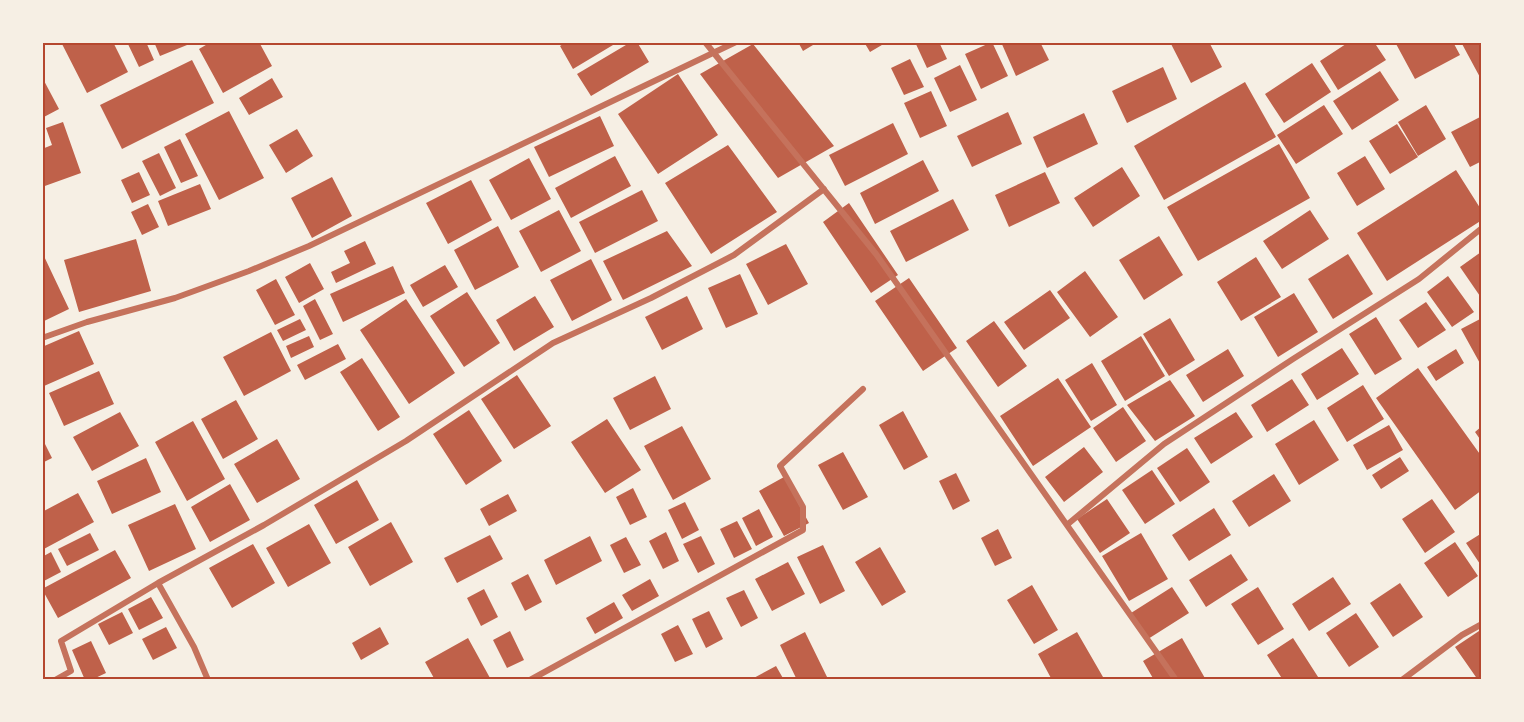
<svg xmlns="http://www.w3.org/2000/svg" width="1524" height="722" viewBox="0 0 1524 722" font-family="'Public Sans',sans-serif">
  <rect width="100%" height="100%" fill="#f6efe4"/>
  <path fill="#bf614a" d="M61,42h52l15,30 -41,21z
    M127,42h19l8,18 -15,7z
    M154,42h31l2,3 -27,11z
    M211,42h48l13,24 -49,27 -24,-44z
    M566,42h52l-45,27 -13,-23z
    M631,42h6l12,20 -58,34 -14,-22z
    M798,42h20l-15,9z
    M864,42h23l-17,10z
    M915,42h24l8,17 -20,9z
    M992,42l16,34 -27,13 -16,-35z
    M1001,42h39l9,18 -33,16z
    M1170,42h39l13,25 -31,16z
    M1349,42h25l12,18 -48,30 -18,-29z
    M1395,42h58l7,13 -45,24z
    M1461,42h21v39z
    M753,44l81,102 -56,32 -78,-104z
    M910,59l14,28 -20,8 -13,-27z
    M192,60l22,43 -92,46 -22,-44z
    M1312,63l19,29 -47,31 -19,-29z
    M960,65l17,35 -27,12 -16,-34z
    M1163,67l14,32 -50,24 -15,-32z
    M1380,71l19,29 -47,30 -19,-29z
    M678,74l40,61 -60,39 -40,-60z
    M42,77l17,32 -17,9z
    M272,78l11,19 -34,18 -10,-17z
    M1245,82l31,55 -112,63 -30,-54z
    M931,91l16,35 -27,12 -16,-35z
    M1324,105l19,29 -47,30 -19,-29z
    M1426,105l20,34 -28,17 -20,-34z
    M229,111l35,67 -45,22 -34,-66z
    M1008,112l14,32 -50,23 -15,-31z
    M1084,113l14,31 -51,24 -14,-31z
    M600,116l14,30 -65,31 -15,-30z
    M1482,116v45l-12,6 -19,-35z
    M63,122l18,51 -39,14v-38l10,-4 -6,-17z
    M893,123l15,31 -63,32 -16,-31z
    M1397,124l21,33 -28,17 -21,-33z
    M297,129l16,27 -27,17 -17,-28z
    M180,139l18,37 -17,7 -17,-36z
    M1279,144l31,54 -112,63 -31,-54z
    M728,145l49,67 -66,42 -46,-71z
    M159,153l17,35 -16,8 -18,-35z
    M615,156l16,30 -60,32 -16,-30z
    M1365,156l20,33 -28,17 -20,-33z
    M529,158l22,41 -40,21 -22,-40z
    M923,160l16,31 -64,33 -15,-31z
    M1122,167l18,29 -47,31 -19,-29z
    M1456,170l26,41v9l-95,61 -30,-48z
    M139,172l11,23 -18,8 -11,-23z
    M1045,172l15,31 -51,24 -14,-32z
    M332,177l20,39 -40,22 -21,-40z
    M471,180l21,40 -44,24 -22,-41z
    M200,184l11,25 -43,17 -10,-25z
    M642,190l16,31 -63,32 -16,-31z
    M953,199l16,31 -63,32 -16,-31z
    M849,203l49,72 -27,18 -48,-71z
    M148,204l11,23 -17,8 -11,-23z
    M559,210l22,41 -40,21 -22,-41z
    M1310,210l19,29 -47,30 -19,-28z
    M498,226l21,41 -44,23 -21,-40z
    M667,231l25,35 -69,34 -20,-39z
    M1159,236l24,39 -39,25 -25,-40z
    M136,239l15,52 -72,21 -15,-52z
    M365,241l11,23 -40,19 -5,-11 19,-9 -6,-12z
    M786,244l22,40 -40,21 -22,-41z
    M42,252l27,57 -27,13z
    M1481,252l1,2v45l-22,-32z
    M1348,254l25,40 -40,25 -25,-40z
    M1256,257l25,40 -40,24 -24,-39z
    M591,259l21,41 -40,21 -22,-41z
    M310,263l14,26 -25,14 -14,-26z
    M445,265l13,22 -35,20 -13,-22z
    M393,266l12,27 -62,29 -13,-28z
    M1085,271l33,46 -28,20 -33,-45z
    M740,274l18,40 -32,14 -18,-40z
    M1448,276l26,36 -22,15 -25,-35z
    M909,278l48,70 -34,23 -48,-70z
    M276,279l19,36 -20,10 -19,-35z
    M1050,290l20,28 -46,32 -20,-28z
    M467,292l33,51 -36,24 -34,-51z
    M1294,293l24,39 -40,25 -24,-40z
    M535,296l19,31 -40,24 -18,-31z
    M687,296l16,33 -41,21 -17,-33z
    M315,299l18,35 -13,6 -17,-34z
    M406,299l49,74 -46,31 -49,-74z
    M1426,302l20,28 -28,18 -19,-28z
    M1376,317l26,42 -27,16 -26,-41z
    M1170,318l25,42 -26,16 -26,-42z
    M1482,318v49l-21,-38z
    M300,319l6,11 -23,11 -6,-11z
    M994,321l33,45 -29,21 -32,-46z
    M79,331l15,33 -50,22 -2,-4v-35z
    M271,332l20,39 -47,25 -21,-39z
    M309,336l5,11 -23,11 -5,-12z
    M1141,336l24,40 -40,25 -24,-40z
    M338,344l8,15 -41,21 -8,-15z
    M1342,348l17,26 -42,26 -16,-26z
    M1228,349l16,27 -41,26 -17,-27z
    M1456,349l8,14 -28,18 -9,-14z
    M362,358l38,59 -22,14 -38,-59z
    M1092,363l25,42 -26,16 -26,-41z
    M1418,368l64,89v33l-27,20 -79,-112z
    M99,371l15,33 -50,22 -15,-33z
    M517,375l34,51 -37,23 -33,-50z
    M655,376l16,33 -41,21 -17,-32z
    M1058,378l33,49 -58,39 -33,-50z
    M1292,379l17,26 -42,27 -16,-27z
    M1170,380l25,36 -40,25 -28,-36z
    M1363,385l21,34 -37,23 -20,-34z
    M236,400l22,39 -35,20 -22,-40z
    M1123,407l23,34 -30,21 -23,-34z
    M469,410l33,51 -36,24 -33,-51z
    M903,411l25,46 -24,13 -25,-45z
    M120,412l19,34 -47,25 -19,-34z
    M1236,412l17,25 -42,27 -17,-26z
    M607,419l34,51 -36,23 -34,-51z
    M1314,420l25,40 -40,25 -24,-41z
    M193,421l32,58 -38,22 -32,-59z
    M1389,425l14,25 -36,20 -14,-25z
    M682,426l29,53 -38,21 -29,-54z
    M1482,426v16l-7,-10z
    M42,438l10,20 -10,5z
    M277,439l23,40 -43,24 -23,-39z
    M1084,447l19,25 -39,30 -19,-25z
    M1187,448l23,34 -30,20 -23,-34z
    M843,452l25,45 -25,13 -25,-45z
    M1400,457l9,14 -28,18 -9,-14z
    M146,458l15,34 -49,22 -15,-33z
    M1152,470l23,34 -30,20 -23,-34z
    M956,473l14,28 -17,9 -14,-29z
    M1274,474l17,27 -42,26 -17,-26z
    M784,477l25,46 -25,13 -25,-45z
    M357,480l22,40 -43,24 -22,-39z
    M230,484l20,36 -40,22 -19,-35z
    M633,488l14,29 -17,8 -14,-28z
    M78,493l16,29 -52,28v-38z
    M508,494l9,17 -28,15 -9,-17z
    M1107,499l23,34 -30,20 -23,-34z
    M1432,499l23,33 -30,21 -23,-34z
    M685,502l14,28 -17,9 -14,-29z
    M175,504l21,45 -47,22 -21,-46z
    M1214,508l17,27 -42,26 -17,-26z
    M759,509l14,28 -17,9 -14,-28z
    M737,521l15,28 -18,9 -14,-29z
    M391,522l22,40 -43,24 -22,-39z
    M309,524l22,39 -43,24 -22,-39z
    M998,529l14,29 -17,8 -14,-28z
    M666,532l13,29 -16,8 -14,-28z
    M90,533l9,17 -32,16 -9,-17z
    M1141,533l27,46 -39,22 -27,-45z
    M1482,533v34l-16,-24z
    M490,535l13,24 -46,24 -13,-25z
    M590,536l12,25 -46,24 -12,-25z
    M701,536l14,28 -17,9 -15,-29z
    M626,537l15,28 -17,8 -14,-28z
    M1455,542l23,34 -30,21 -24,-34z
    M253,544l22,39 -43,25 -23,-40z
    M823,545l22,46 -25,13 -23,-47z
    M880,547l26,45 -24,14 -27,-44z
    M115,550l16,28 -73,40 -16,-29z
    M51,552l10,20 -19,10v-25z
    M1231,554l17,26 -42,27 -17,-27z
    M788,562l17,32 -33,17 -17,-32z
    M528,574l14,28 -17,9 -14,-28z
    M1333,577l18,27 -42,27 -17,-27z
    M650,579l9,17 -27,15 -10,-16z
    M1400,583l23,34 -30,20 -23,-34z
    M1032,585l26,45 -24,14 -27,-44z
    M1172,587l17,26 -41,26 -17,-26z
    M1258,587l26,42 -26,16 -27,-41z
    M484,589l14,28 -17,9 -14,-28z
    M744,590l14,28 -17,9 -15,-29z
    M151,597l12,21 -24,12 -11,-21z
    M614,602l9,16 -28,16 -9,-16z
    M709,611l14,28 -17,9 -14,-29z
    M122,612l11,21 -24,12 -11,-21z
    M1356,613l23,34 -30,20 -23,-34z
    M678,625l15,29 -18,8 -14,-28z
    M166,627l11,21 -24,12 -11,-21z
    M380,627l9,17 -28,16 -9,-17z
    M1482,629v50l-4,1 -23,-33z
    M510,631l14,29 -17,8 -14,-28z
    M805,632l23,47 -2,1h-29l-17,-35z
    M1077,632l26,45 -5,3h-46l-14,-26z
    M468,638l22,40 -4,2h-51l-10,-18z
    M1182,638l24,42h-52l-11,-19z
    M1293,638l27,42h-37l-16,-25z
    M91,641l15,32 -15,7h-6l-13,-30z
    M776,666l8,14h-34z"/>
  <g fill="none" stroke-linecap="round" stroke-linejoin="round">
    <path stroke="#c5725c" stroke-width="6" d="M705,42l171,212 300,426
      M42,338l45,-16 88,-24 74,-27 60,-25 427,-204
      M1068,524l96,-80 129,-85 126,-80 63,-51
      M158,583l36,64 14,33
      M55,680l16,-9 -10,-30 97,-58 106,-58 142,-84 147,-98 98,-45 83,-43 90,-66
      M530,680l273,-150v-23l-23,-41 83,-77
      M1402,680l60,-45 20,-11"/>
  </g>
  <rect width="1524" height="722" fill="none" stroke="#f6efe4" stroke-width="87"/>
  <rect x="44" y="44" width="1436" height="634" fill="none" stroke="#b5482f" stroke-width="2"/>
</svg>
